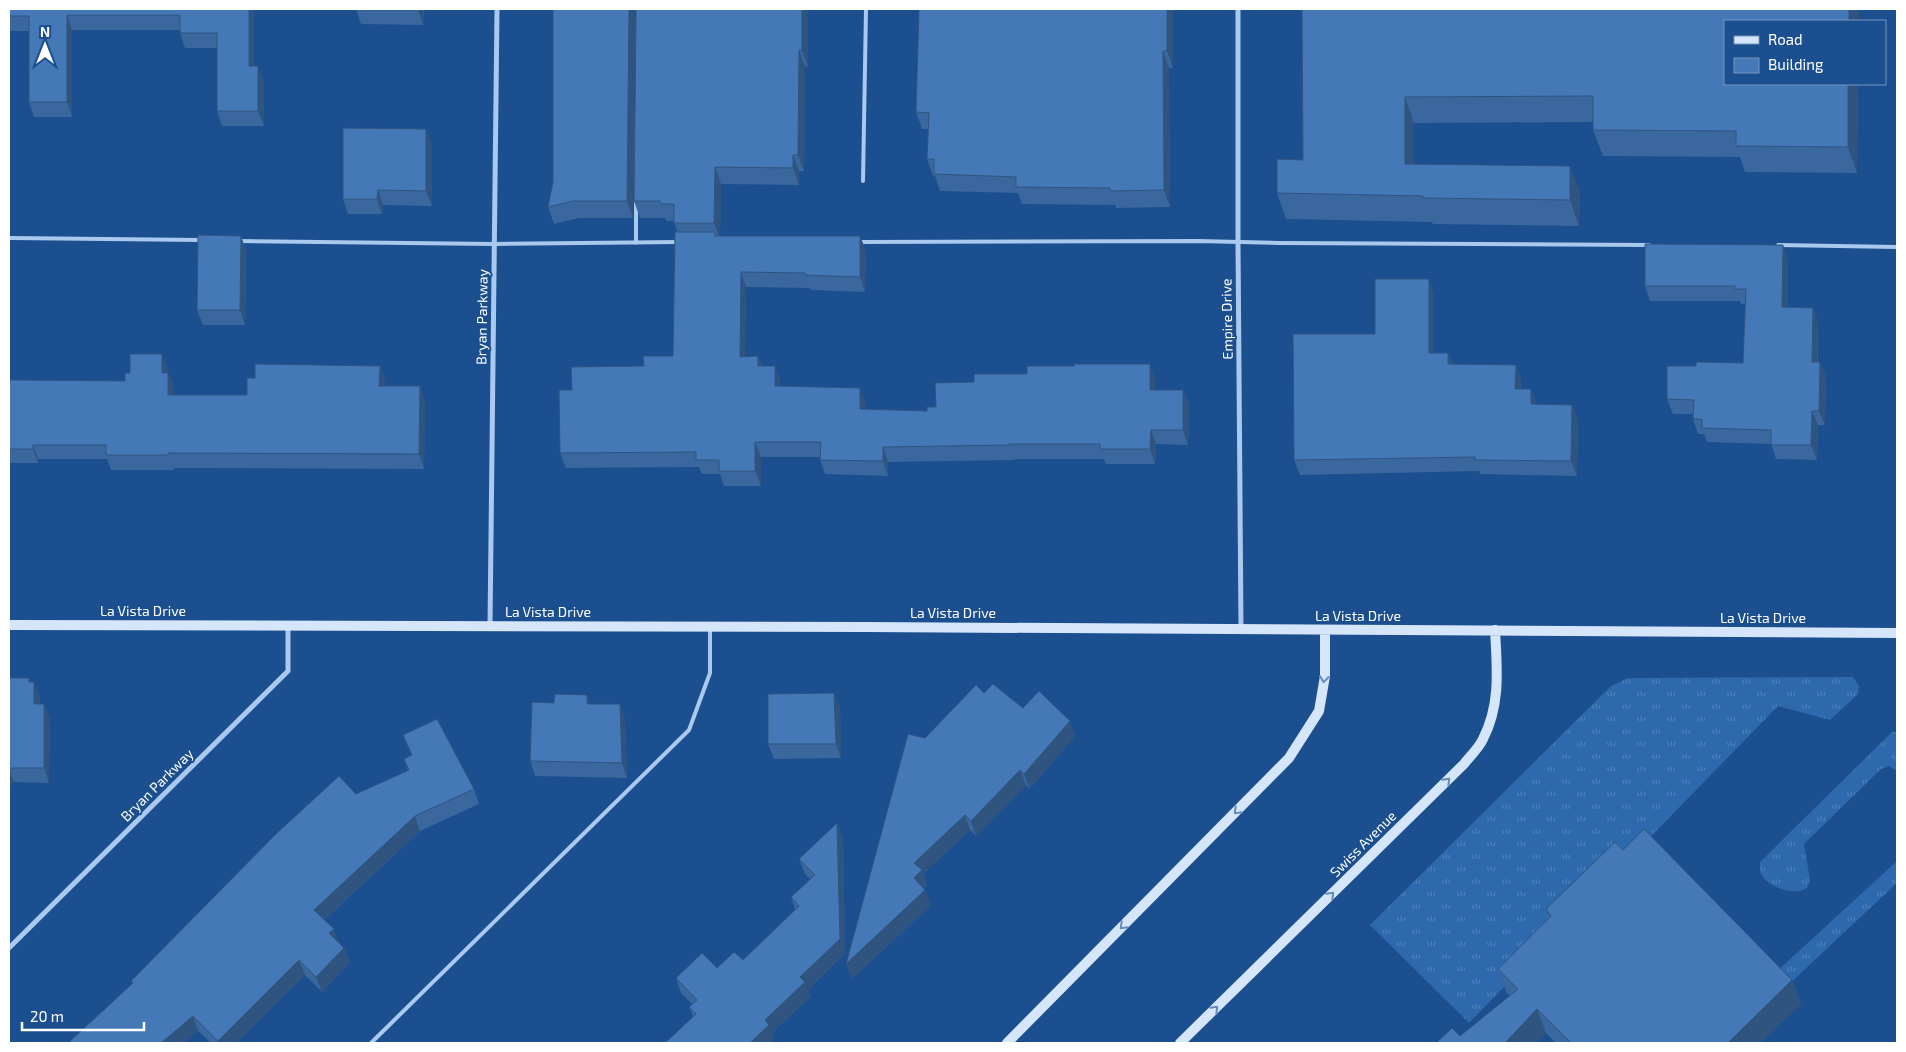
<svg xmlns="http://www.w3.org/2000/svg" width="1906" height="1052" viewBox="0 0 1906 1052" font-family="'Exo 2',sans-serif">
  <defs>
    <pattern id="grass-tufts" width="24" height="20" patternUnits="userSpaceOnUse" patternTransform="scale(1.25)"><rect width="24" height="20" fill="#2e69ad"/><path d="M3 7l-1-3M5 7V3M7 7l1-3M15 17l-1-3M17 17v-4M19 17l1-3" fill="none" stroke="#4d80b9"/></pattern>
  </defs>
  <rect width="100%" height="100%" fill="#1b4f8f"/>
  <path fill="url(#grass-tufts)" d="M1853,677l6,9 -1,8 -28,26 -52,-14 -309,317 -99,-98 241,-239 17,-8z
    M1892,732h5v39l-8,-5 -8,3 -77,75 6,36 -3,8c-12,8 -39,0 -46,-14 -1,-3 -1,-8 -1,-12z
    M1897,861v22l-109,102 -13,-12z"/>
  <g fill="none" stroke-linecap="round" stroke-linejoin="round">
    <path stroke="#a9c9ee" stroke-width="4" d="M863,181l3,-172
      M9,238l192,2
      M238,241l256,3 185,-2
      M858,242l340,-1 81,2 370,2
      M636,243v-41
      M1778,245l119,2
      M371,1043l318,-313 21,-57v-45"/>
    <path stroke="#a9c9ee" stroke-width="5" d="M1238,9v233l3,387
      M490,626l7,-617
      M9,948l279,-277v-46"/>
    <path stroke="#d6e6fa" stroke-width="10" d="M9,625l858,2 1030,6
      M1007,1043l282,-285 30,-47 6,-35v-46
      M1180,1043l284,-279c6,-8 15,-16 19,-25 18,-35 14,-71 12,-109"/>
  </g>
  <path fill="#3a679d" d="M9,9h245v57l10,15v45h-42l-5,-15v-63h-32l-5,-15v-3h-108v87h-38l-5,-15v-71h-20z
    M356,9h68l-1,16 -62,-1z
    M553,9h82l-2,209h-54l-25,6 -6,-17 5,-25z
    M636,9h172v58l-3,-1 -1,105h-5v14l-78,-1 -1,52h140l6,15 -1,41 -54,-2 -1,-2 -64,-1 -1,70 13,-1 4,10h13l5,15v5l86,16 -1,7 62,2 228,-32v11h28l6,14 -1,41 -32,-1 -1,20h-49l-2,-5h-89v1l-127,2v14l-63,-2 -5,-14v-3h-59v29h-37l-4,-12h-18l-3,-7 -133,1 -6,-15 12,-63 101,-34 4,-124 -3,-11h-8l-1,-3h-25l-6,-17z
    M1173,9v59h-4l1,139 -54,1 -1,-3 -93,-1 -4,-11 -78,-2 -5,-15h-2l-6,-17 1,-30h-6l-6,-17z
    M1302,9h557v12h-134l133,63 -1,89 -112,-1 -5,-15 -137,-1 -10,-26v-8l-179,1v41l166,28 -1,34 -146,-2 -1,-2 -146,-3 -9,-26 26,-33z
    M432,143v63l-49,-1 -1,9h-34l-5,-15z
    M241,236l5,15 -1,74h-42l-6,-15z
    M1788,260v47l25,1 5,15v39l8,14 -1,49h-7l-1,35 -41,-1 -5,-15 -64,-2 -3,-8h-6l-5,-15v-5h-20l-6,-15 29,-33 47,-3 2,-59h-4l-1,-3h-90l-5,-15z
    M1434,294v59h14l4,11 64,1 5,15v9l16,15 35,1 6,14 -1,57 -97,-2 -1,-3 -179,4 -6,-15 81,-126z
    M380,366l5,15v5l40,15 -1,68 -250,-1v2h-63l-4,-11h-69v4h-29v-83l116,1 43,-12v4l6,14v8h73l8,-17z
    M9,678h20l1,4 10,15v7l10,14 -1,65 -35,-1 -5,5z
    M587,695l3,9 35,15 2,59 -92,-2 -5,-15 24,-58z
    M840,707l1,51 -67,1 -6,-15z
    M1023,708l52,28 -45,53 -4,-4 -50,51 -6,-6 -47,44 4,11 -3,3 7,17 -79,74 73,-241z
    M403,735l71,54 5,15 -59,27 -96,89 15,22 5,6 6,14 -28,30 -17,-17 -69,68h-25l-13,-12 -15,12h-115l64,-59 -1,-3 225,-187 52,-23 -4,-12 7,-4z
    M843,838l2,115 -37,37 2,7 -38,36 2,7 -3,3h-106l28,-26 -4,-10 3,-3 -11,-11 -5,-15 41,-10 26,-8 52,-50 -4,-13 19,-18 -5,-5 -6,-15z
    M1623,850l169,130 9,24 -41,39h-204l-10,-10 -86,3 50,-40 -4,-4 -8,-23 51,-51 -3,-9z"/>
  <path fill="#305480" d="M249,9h5v72l-5,-15z
    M418,9h6l-1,16 -5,-15z
    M629,9h6l-2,209 -6,-17z
    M802,9h6v58l-6,-17z
    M1167,9h6v59l-6,-17z
    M1849,9h10v12h-10z
    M67,15l5,15v87l-5,-15z
    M799,50l6,16 -1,105 -6,-16z
    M1163,51l6,17 1,139 -6,-17z
    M258,66l6,15v45l-6,-15z
    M1848,84h10l-1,89 -9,-26z
    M1405,97l9,26v67l-9,-26z
    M426,129l6,14v63l-6,-15z
    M793,155l6,16v14l-6,-17z
    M1570,166l10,26 -1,34 -9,-26z
    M715,167l6,17 -1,55 -6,-16z
    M378,190l5,15 -1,9 -5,-15z
    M241,236l5,15 -1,74 -5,-15z
    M860,236l6,15 -1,41 -5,-15z
    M1783,245l5,15v62l-6,-15z
    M741,272l5,15 -1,84 -5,-14z
    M1429,279l5,15v74l-5,-15z
    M1813,308l5,15 -1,53 -5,-14z
    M1448,353l5,15 -5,-4z
    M162,354l6,15v18l-6,-14z
    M758,356l6,15 -6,-5z
    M1820,362l6,14 -1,49 -6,-14z
    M1150,364l5,15v25l-5,-14z
    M1516,365l5,15 -1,24 -5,-15z
    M380,366l5,15v19l-6,-14z
    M775,366l5,15v20l-5,-15z
    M168,373l6,14v23l-6,-15z
    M420,386l5,15 -1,68 -5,-15z
    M860,388l6,14 -1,22 -5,-15z
    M1531,389l6,15h-6z
    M1183,390l6,14 -1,41 -5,-15z
    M1572,405l6,14 -1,57 -6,-15z
    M1812,411l6,14 -1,35 -6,-15z
    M1151,430l5,14 -1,20 -5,-15z
    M755,442l6,15v29l-6,-15z
    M33,445l5,14v4l-5,-14z
    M883,447l5,15v14l-5,-15z
    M29,678l5,14v-10l6,15 -1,21 -5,-14 -5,-22z
    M834,693l6,14 1,51 -5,-14z
    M587,695l5,15 -5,-6z
    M44,704l6,14 -1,65 -5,-15z
    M620,704l5,15 2,59 -5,-15z
    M1070,721l5,15 -45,53 -6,-15z
    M9,769l5,13 -5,5z
    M1020,770l6,15 -50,51 -5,-15z
    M965,815l5,15 -47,44 4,11 -8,7 -5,-14v-15z
    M415,816l5,15 -101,93 -5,-14z
    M837,823l6,15 2,115 -37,37 2,7 -38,36 2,7 -3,3h-21l15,-23 35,-43z
    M925,890l6,15 -79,74 -6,-15z
    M334,929l5,15 -10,-11z
    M344,948l6,14 -28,30 -6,-15z
    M299,960l6,15 -69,68h-17l-1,-2z
    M1792,980l9,24 -41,39h-32z
    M1537,1009l9,24 -10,10h-31z
    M193,1016l5,15 -15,12h-22z"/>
  <path fill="#4478b7" stroke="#305480" d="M9,9h240v57h9v45h-41v-78h-37v-18h-113v87h-38v-86h-20z
    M356,9h62v1h-62z
    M553,9h76l-2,192h-54l-25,6 5,-25z
    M636,9h166v41h-3l-1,105h-5v13l-78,-1 -1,56h-40v-19h-14v-3h-26z
    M919,9h248v42h-4l1,139 -54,1v-3l-94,-1v-10l-82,-3v-15h-7l2,-46 -13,-1z
    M1302,9h547v12h-124v63h123v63l-112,-1v-15l-143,-1v-34l-188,1v67l165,2v34l-147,-2v-2l-146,-3v-34l26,1z
    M343,128l83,1v62l-48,-1 -1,9h-34z
    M675,232h40v4h145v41l-55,-2v-2l-64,-1 -1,85 18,-1v10h17v20l85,2v21l67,2v-4h9l-1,-24 39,-1v-8h53v-8h47v-2h76v26h33v40h-32l-1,19h-50v-5h-91l1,1 -127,2v14l-63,-1 1,-18h-66v29h-36v-11h-23v-8l-136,1 -1,-63h13l-1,-23 73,-1 -1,-10h30z
    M198,235l43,1 -1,74h-43z
    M1645,244l138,1 -1,62 31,1 -1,54h8l-1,49h-7l-1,34h-40v-15l-69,-2v-9h-9l1,-19 -27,-1v-33h29v-4l47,1 3,-74h-11v-3h-90z
    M1375,279h54v74h19v11l68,1 -1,24h16v15l41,1 -1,56 -96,-1v-3l-181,3 -1,-126h82z
    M130,354h32v19h6v22h79v-17h8v-14l125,2 -1,20h41l-1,68 -251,-1v2h-62v-10h-73v4h-24v-69l116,1v-8h5z
    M9,678h20v4h5v22h10v64h-35z
    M993,684l30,24 16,-17 31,30 -46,53 -4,-4 -49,51 -6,-6 -51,48 8,7 -8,8 11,12 -79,74 62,-230 17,4 51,-53 8,8z
    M834,693l2,51h-68v-50z
    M555,694l32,1v9h33l2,59 -92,-2 2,-59 22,1z
    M437,719l37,70 -59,27 -101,94 20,19 -5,4 15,15 -28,29 -17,-17 -81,81 -25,-25 -32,27h-93l65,-60 -2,-2 146,-148 62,-57 17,18 53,-24 -5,-11 8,-4 -9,-20z
    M837,823l3,116 -40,38 5,5 -40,38 4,5 -19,18h-85l31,-29 -7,-7 8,-7 -21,-22 26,-25 15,15 17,-16 9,8 56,-54 -8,-9 24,-22 -16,-16z
    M1644,829l148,151 -64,63h-157l-34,-34 -32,34h-69l16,-15 8,8 58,-47 -20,-20 53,-53 -5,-7 69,-67 8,8z"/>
  <defs><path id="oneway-chevron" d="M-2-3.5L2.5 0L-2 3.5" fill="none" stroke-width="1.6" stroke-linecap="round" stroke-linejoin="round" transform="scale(1.25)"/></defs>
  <g stroke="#668bba">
    <use href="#oneway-chevron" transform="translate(1324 679) rotate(96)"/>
    <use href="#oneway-chevron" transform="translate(1447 781) rotate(-45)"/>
    <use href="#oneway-chevron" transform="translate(1237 811) rotate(135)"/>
    <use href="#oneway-chevron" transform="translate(1331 895) rotate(-45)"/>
    <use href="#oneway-chevron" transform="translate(1123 926) rotate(135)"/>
    <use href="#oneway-chevron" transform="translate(1215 1009) rotate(-45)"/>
  </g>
  <g text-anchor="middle" stroke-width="4" stroke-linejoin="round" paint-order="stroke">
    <g font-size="14" fill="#fff" stroke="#1b4f8f">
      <text transform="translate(482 317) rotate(-89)" y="5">Bryan Parkway</text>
      <text transform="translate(1227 319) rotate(-91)" y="5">Empire Drive</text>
      <text x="143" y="616">La Vista Drive</text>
      <text x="548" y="617">La Vista Drive</text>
      <text x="953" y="618">La Vista Drive</text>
      <text x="1358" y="621">La Vista Drive</text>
      <text x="1763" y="623">La Vista Drive</text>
      <text transform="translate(157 785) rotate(-45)" y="5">Bryan Parkway</text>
      <text transform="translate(1363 844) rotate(-45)" y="5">Swiss Avenue</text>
    </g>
  </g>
  <rect width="1906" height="1052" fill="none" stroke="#ffffff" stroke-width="20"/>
  <rect x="1724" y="20" width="162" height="65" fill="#1b4f8f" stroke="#7695bc"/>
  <rect x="1734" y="36" width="25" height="8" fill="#d6e6fa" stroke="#7695bc"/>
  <text x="1768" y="45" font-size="15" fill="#ffffff">Road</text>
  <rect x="1734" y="58" width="25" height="15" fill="#4478b7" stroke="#7695bc"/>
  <text x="1768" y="70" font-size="15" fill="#ffffff">Building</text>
  <g transform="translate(45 45)" stroke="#1b4f8f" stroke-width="4" paint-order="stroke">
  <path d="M0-4L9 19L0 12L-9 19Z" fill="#ffffff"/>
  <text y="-8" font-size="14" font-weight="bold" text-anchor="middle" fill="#ffffff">N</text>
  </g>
  <path d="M22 1022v8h122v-8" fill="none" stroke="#ffffff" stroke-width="2.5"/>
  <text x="30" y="1022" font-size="15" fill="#ffffff" stroke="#1b4f8f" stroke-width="4" paint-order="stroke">20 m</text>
</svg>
